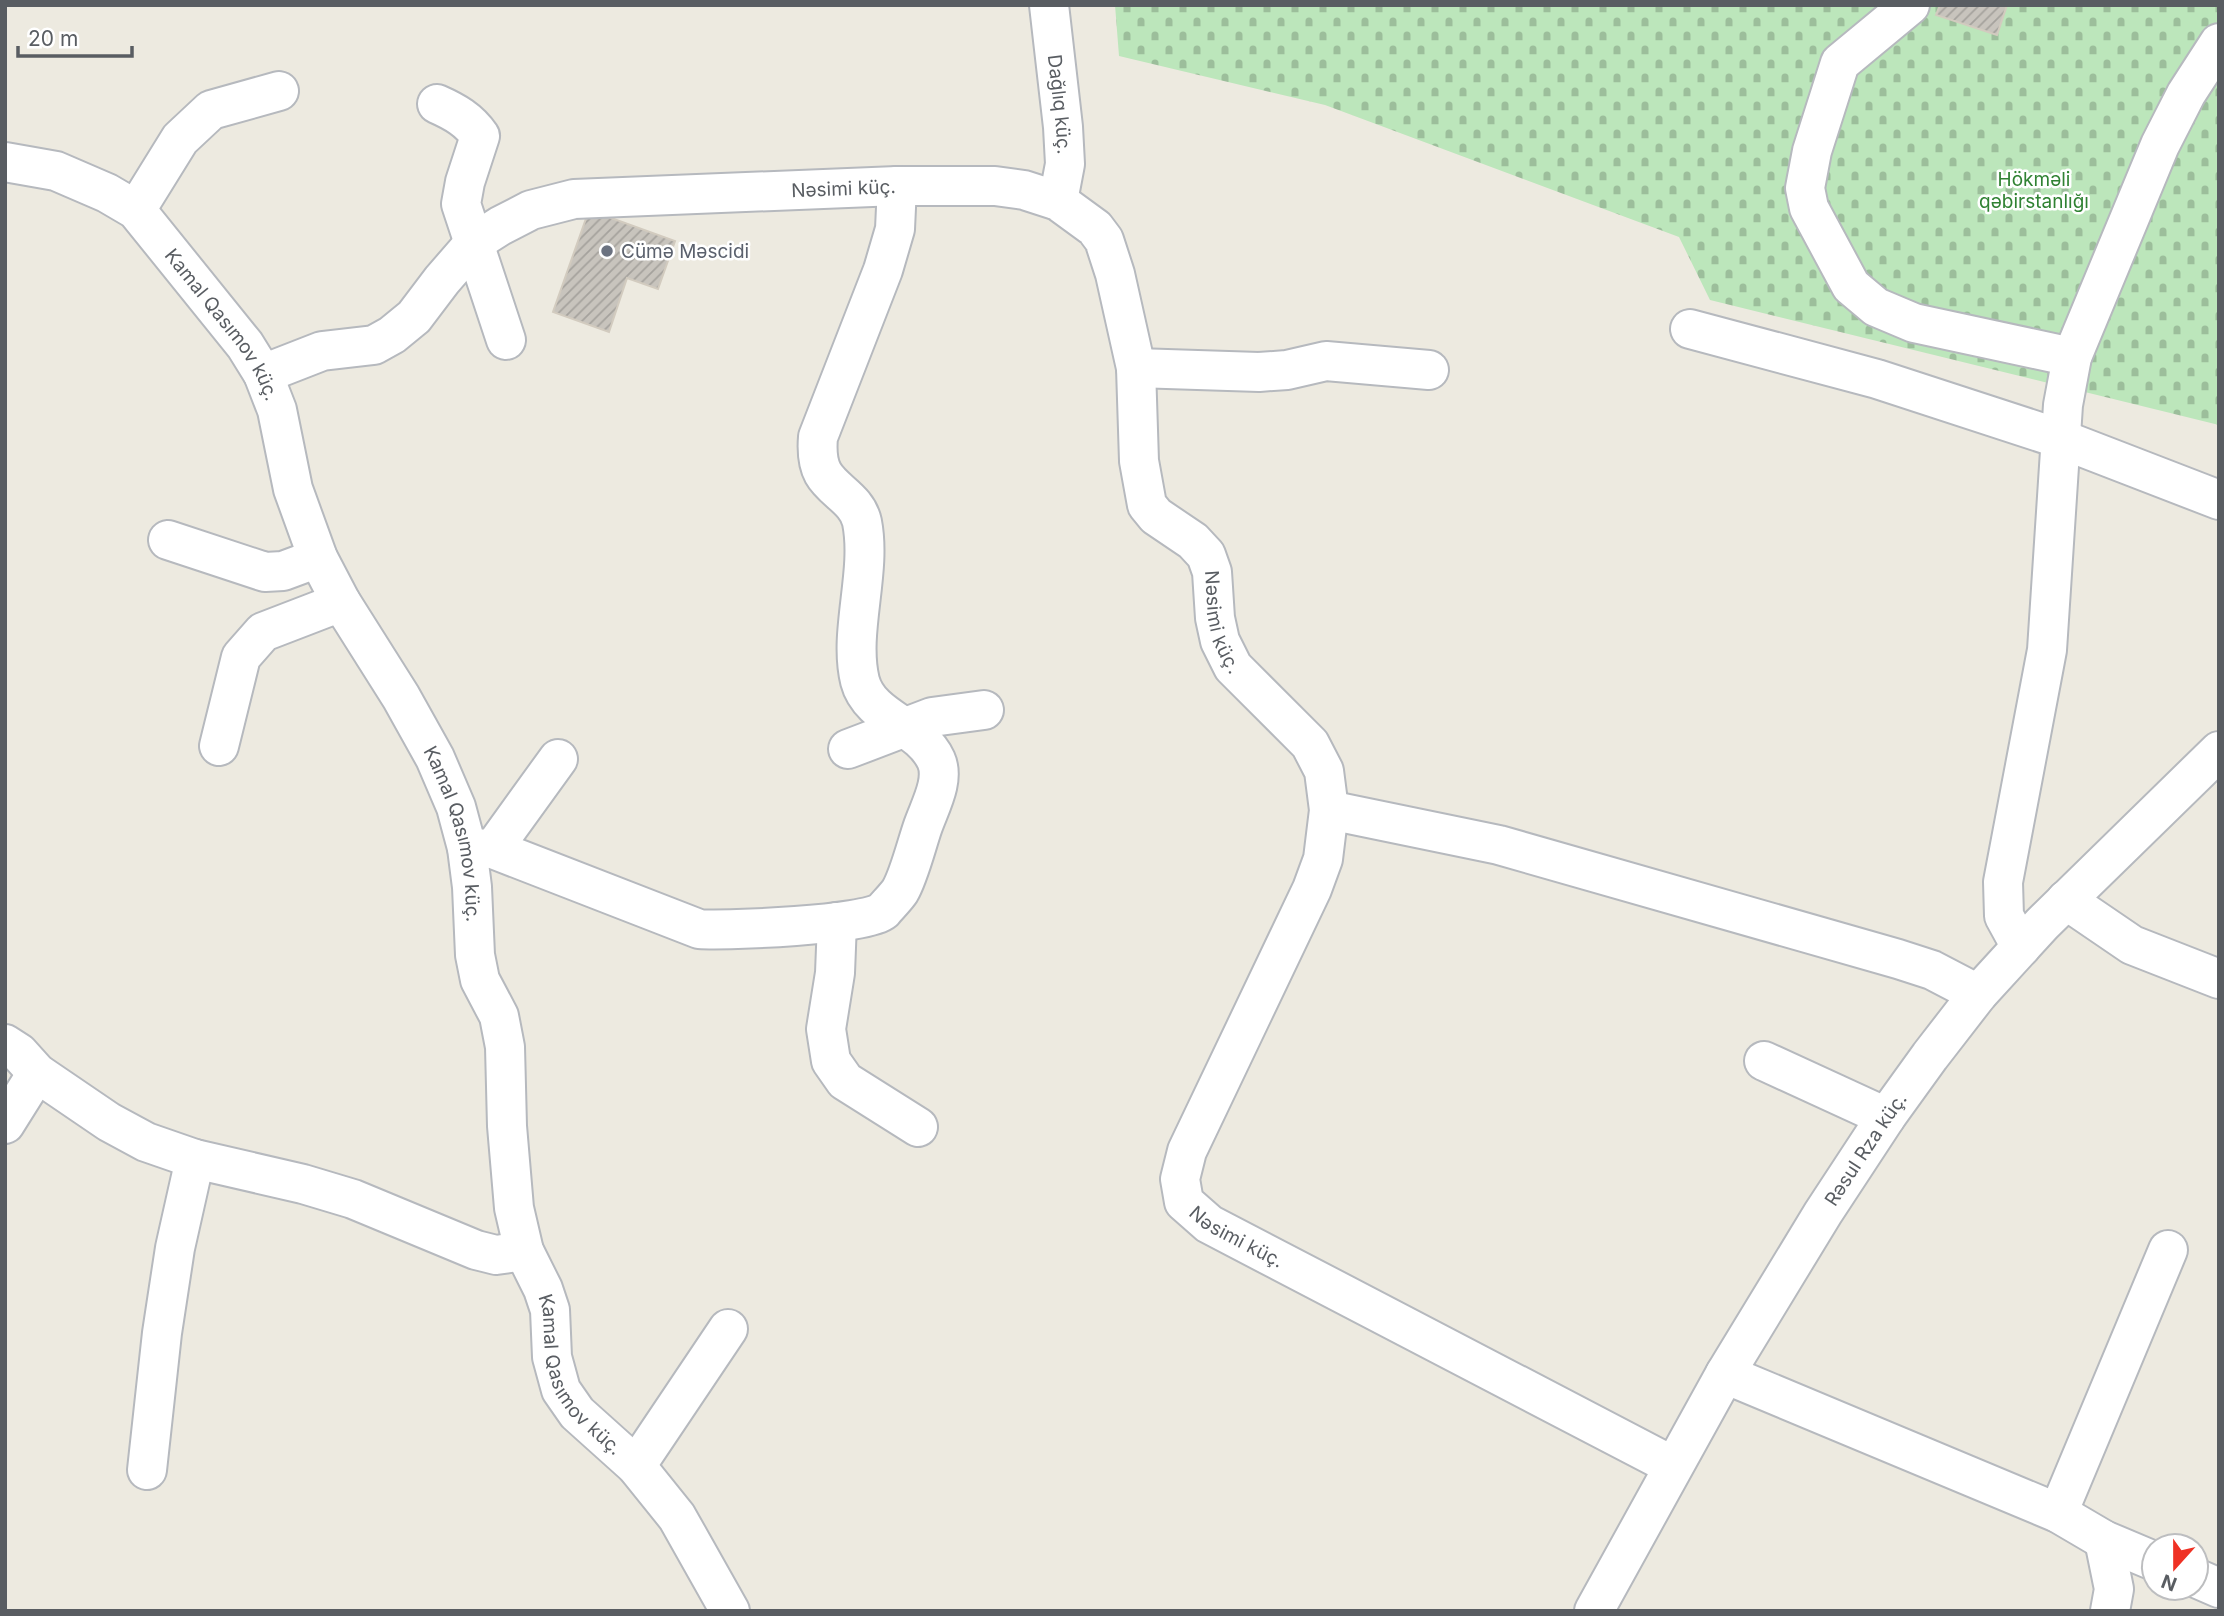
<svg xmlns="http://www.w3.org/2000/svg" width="2224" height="1616" viewBox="0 0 2224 1616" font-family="Inter,sans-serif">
  <defs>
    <pattern id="cemetery-stones" width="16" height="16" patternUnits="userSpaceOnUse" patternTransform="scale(1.75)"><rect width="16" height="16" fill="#bce6bb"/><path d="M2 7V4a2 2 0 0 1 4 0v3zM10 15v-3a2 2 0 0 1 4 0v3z" fill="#9cbe9b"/></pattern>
    <pattern id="building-hatch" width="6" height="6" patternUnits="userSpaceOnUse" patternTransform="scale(1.75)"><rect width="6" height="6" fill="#c8c4bd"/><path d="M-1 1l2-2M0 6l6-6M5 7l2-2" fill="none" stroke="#a5a29d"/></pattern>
  </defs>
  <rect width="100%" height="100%" fill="#edeae0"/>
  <path fill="url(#cemetery-stones)" d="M1115,5h1104v420l-509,-125 -31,-63 -354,-132 -206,-49z"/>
  <path fill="url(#building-hatch)" stroke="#d2cbbf" stroke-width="2" d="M1940,5h67l-10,30 -61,-20z
    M589,210l86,31 -17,48 -31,-11 -18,54 -56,-20z"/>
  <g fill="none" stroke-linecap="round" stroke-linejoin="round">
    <defs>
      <g id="minor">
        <path id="s1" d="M1049,5l14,122 2,37 -7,37"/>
        <path d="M1910,5l-70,58 -28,88 -7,37 4,20 42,78 25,21 38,16 158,34"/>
        <path d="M437,104c18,8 32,16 43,32l-15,46 -4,22 45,136"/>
        <path id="s2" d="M5,162l51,9 51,22 29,17 109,135 18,29 14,36 16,79 25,69 23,44 60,95 34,61 21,49 11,41 5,39 3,68 5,25 19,36 6,31 2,79 7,82 10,43 19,38 7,21 2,47 9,33 16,23 59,53 41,51 53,94"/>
        <path d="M136,210l44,-71 31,-29 68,-19"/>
        <path d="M1690,329l187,50 184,60 158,61"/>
        <path d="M1136,368l123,4 28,-2 39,-9 103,9"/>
        <path id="s3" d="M263,374l59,-23 52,-6 18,-10 22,-18 28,-37 33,-38 25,-16 31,-16 43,-11 323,-13h98l29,4 34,11 37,27 9,12 11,34 21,94 3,93 8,44 9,11 37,25 13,14 6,17 3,46 5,23 13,26 77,77 14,27 5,39 -6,49 -11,30 -125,262 -7,28 4,23 25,22 464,242"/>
        <path d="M168,540l97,32 18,-1 35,-13"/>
        <path d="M219,746l22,-89 22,-25 78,-30"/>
        <path d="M848,749l84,-32 52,-7"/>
        <path d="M1329,810l170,35 399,114 34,11 46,24"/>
        <path d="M467,848l26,1 206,80c28,2 168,-4 184,-18 5,-6 13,-14 17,-20 9,-15 17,-48 23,-65 7,-20 22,-46 13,-66 -16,-35 -66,-41 -76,-79 -12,-49 12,-108 2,-159 -5,-23 -29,-31 -39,-49 -6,-11 -6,-24 -5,-36l65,-167 12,-41 2,-43"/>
        <path d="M493,849l65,-90"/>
        <path d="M2066,900l66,45 87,34"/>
        <path d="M837,922l-2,51 -9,56 5,32 14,20 73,46"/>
        <path d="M2021,947l-17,-31 -1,-34 44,-232 16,-245 9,-48 88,-212 26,-51 33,-51"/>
        <path d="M5,1044l14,9 18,20 72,49 37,20 49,17 108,25 50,15 123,51 20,5 28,-4"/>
        <path d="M1764,1061l122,56"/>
        <path d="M5,1124l32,-51"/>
        <path d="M1725,1374l333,139 46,27 50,21"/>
        <path d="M636,1466l92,-137"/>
        <path d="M147,1470l15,-137 13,-85 20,-89"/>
        <path d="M2058,1513l110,-263"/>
        <path d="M2104,1540l10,49 -4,22"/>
        <path d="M2196,1578l23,10"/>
        <path id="s4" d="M1594,1611l131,-237 98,-161 63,-96 44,-61 48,-62 64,-70 177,-173"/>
      </g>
    </defs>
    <use href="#minor" stroke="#b6b9be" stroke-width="42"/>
    <use href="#minor" stroke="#fff" stroke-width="38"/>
  </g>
  <circle fill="#6b7280" stroke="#fff" stroke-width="2.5" cx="607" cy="251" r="7"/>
  <g text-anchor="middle" stroke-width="5" stroke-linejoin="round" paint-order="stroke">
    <g font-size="19" fill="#595d62" stroke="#fff">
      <text dy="7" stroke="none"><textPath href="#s1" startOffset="100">Dağlıq küç.</textPath></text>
      <text dy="7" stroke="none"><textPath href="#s3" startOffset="640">Nəsimi küç.</textPath></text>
      <text dy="7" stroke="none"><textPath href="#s2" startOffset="285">Kamal Qasımov küç.</textPath></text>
      <text dy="7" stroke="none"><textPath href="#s3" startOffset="1334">Nəsimi küç.</textPath></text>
      <text dy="7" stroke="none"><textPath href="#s2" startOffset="852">Kamal Qasımov küç.</textPath></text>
      <text dy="7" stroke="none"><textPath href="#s4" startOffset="536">Rəsul Rza küç.</textPath></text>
      <text dy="7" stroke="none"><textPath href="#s3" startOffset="2048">Nəsimi küç.</textPath></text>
      <text dy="7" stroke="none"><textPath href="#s2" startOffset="1419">Kamal Qasımov küç.</textPath></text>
    </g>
    <g font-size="19" fill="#308233" stroke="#fff">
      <text x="2034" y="186">Hökməli<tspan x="2034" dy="22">qəbirstanlığı</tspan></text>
    </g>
    <g font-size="19" fill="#5b616d" stroke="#fff" text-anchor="start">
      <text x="621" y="258">Cümə Məscidi</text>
    </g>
  </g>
  <rect width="2224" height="1616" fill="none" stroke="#595d62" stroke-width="14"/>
  <g transform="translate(2175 1567) rotate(201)"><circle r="33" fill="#ffffff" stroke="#bdbec0" stroke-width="2"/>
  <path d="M0-5L12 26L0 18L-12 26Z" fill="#ef3124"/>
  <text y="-10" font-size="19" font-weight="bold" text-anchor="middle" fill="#595d62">N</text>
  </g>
  <path d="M18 46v10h114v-10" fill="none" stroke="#595d62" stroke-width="3.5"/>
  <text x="28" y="46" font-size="21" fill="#595d62" stroke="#ffffff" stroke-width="5" paint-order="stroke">20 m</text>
</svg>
